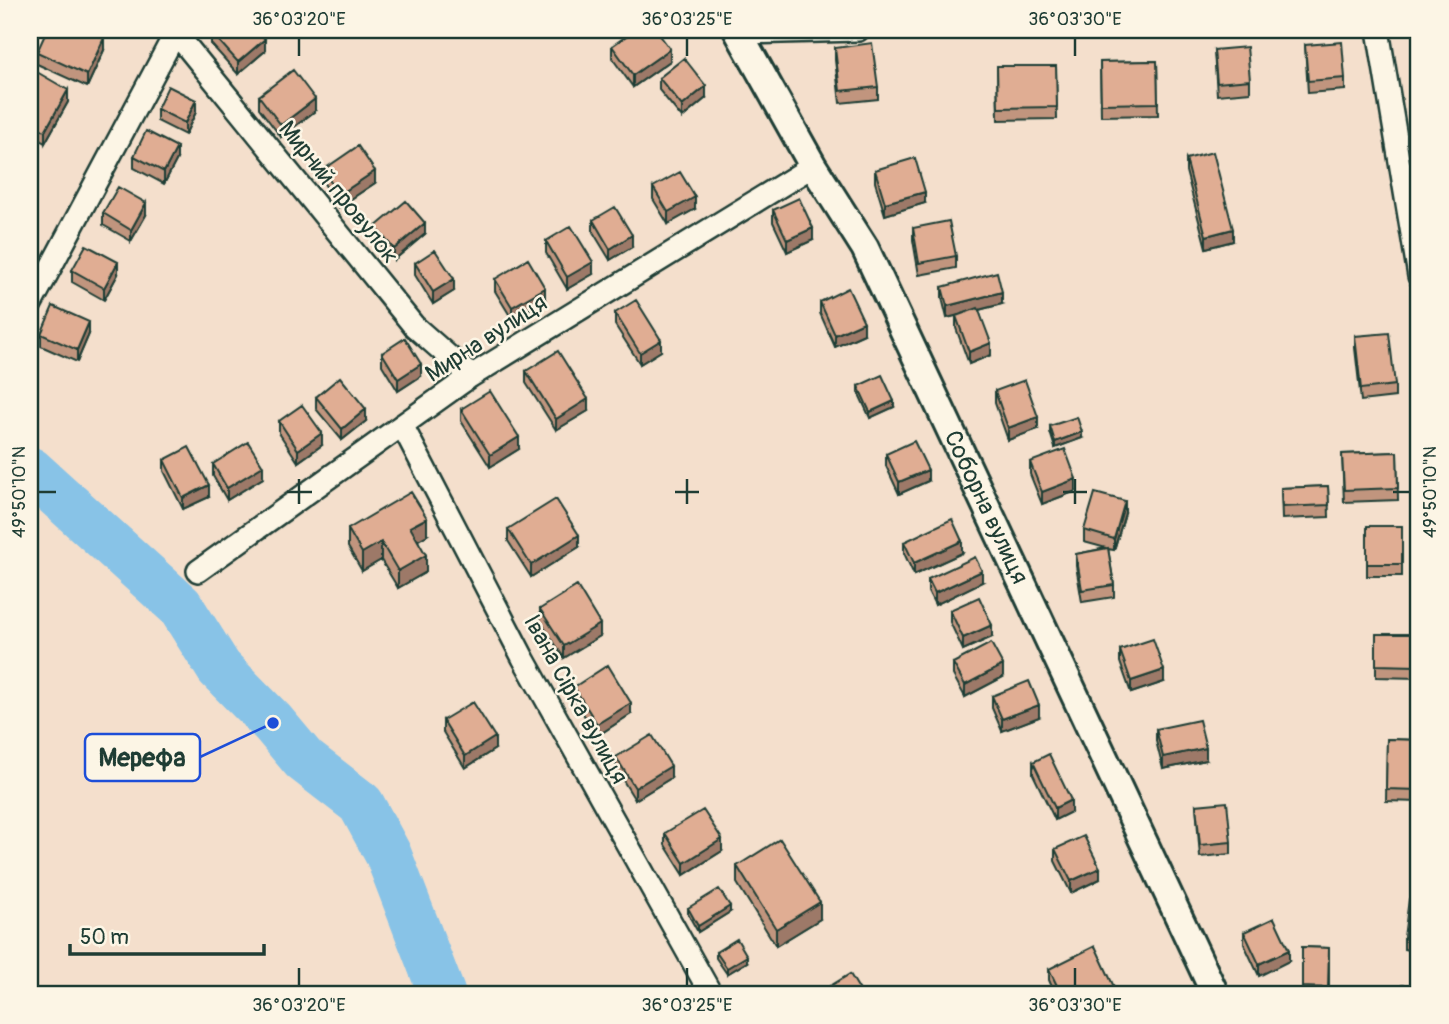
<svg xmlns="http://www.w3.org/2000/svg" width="1449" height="1024" viewBox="0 0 1449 1024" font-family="Pangolin,sans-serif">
  <rect width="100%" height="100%" fill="#f4dfcc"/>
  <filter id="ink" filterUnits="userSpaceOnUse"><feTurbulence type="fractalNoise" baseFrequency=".0143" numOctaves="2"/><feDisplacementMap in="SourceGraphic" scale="14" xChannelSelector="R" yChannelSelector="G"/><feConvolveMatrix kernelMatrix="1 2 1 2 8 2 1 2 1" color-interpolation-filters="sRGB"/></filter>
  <g filter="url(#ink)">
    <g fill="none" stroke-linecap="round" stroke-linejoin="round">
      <path stroke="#88c3e7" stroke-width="47" d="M30,470l150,136 39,62 54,55 31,37 57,44 27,50 54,140"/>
      <defs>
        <path id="minor" d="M1378,30l41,246
          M175,32l239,294 57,50
          M740,33l118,-3
          M30,306l147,-276
          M402,425l121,233 188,336
          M198,571l273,-195 342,-210"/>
        <g id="tertiary">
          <path id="s1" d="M737,30l76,136 52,82 350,746"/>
        </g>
      </defs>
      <use href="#minor" stroke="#1f3d34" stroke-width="26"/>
      <use href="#tertiary" stroke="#1f3d34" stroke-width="32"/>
      <use href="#minor" stroke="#fcf5e5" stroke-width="21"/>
      <use href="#tertiary" stroke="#fcf5e5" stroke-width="26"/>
    </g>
    <path fill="#c1957e" stroke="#1f3d34" stroke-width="2" d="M211,32l54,19 -27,23 -27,-30z
      M1305,45l40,33v12l-37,3z
      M612,46l58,15 -37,26 -21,-29z
      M835,48l43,39v12l-38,4 -5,-43z
      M104,50l-17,37 -50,-23v-12z
      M1214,50l36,30v12l-33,3z
      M1157,61l1,54 -57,1 -1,-54z
      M997,66h59l1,53 -59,1z
      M30,68l38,34 -23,41 -15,-9z
      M659,78l47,20 -24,20 -23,-28z
      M259,96l56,15 -34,26 -22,-29z
      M157,109l39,3 -11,23 -28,-14z
      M1419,129l-9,32 -3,-18v-11z
      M134,156l43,3 -13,25 -30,-16z
      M1186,159l47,82 -27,7 -20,-77z
      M1419,164v33l-3,-20v-12z
      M323,170l52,13 -36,24 -16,-25z
      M875,170l50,33 -40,12 -10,-33z
      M653,187l42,22 -27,15 -15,-25z
      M773,210l40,30 -26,12 -14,-30z
      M103,213l43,2 -15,26 -28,-16z
      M593,220l39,27 -22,13 -17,-28z
      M375,227l50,7 -31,26 -19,-22z
      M913,228l43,28v12l-37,7 -6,-35z
      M546,241l47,33 -26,15 -21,-36z
      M415,263l39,28 -21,13 -18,-29z
      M72,270l46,4 -14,26 -32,-18z
      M495,279l50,21 -33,19 -17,-28z
      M942,287l60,17 -23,6 12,45 -22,9 -13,-36v-12l3,-1 -12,3 -5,-20z
      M820,302l44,32 -29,13 -15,-34z
      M615,313l46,38 -21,13 -25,-39z
      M41,334h48l-12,28 -36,-16z
      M1355,336l40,49v12l-34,4 -6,-53z
      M382,353l39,23 -23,15 -16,-26z
      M526,371l62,40 -32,19 -30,-47z
      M858,386l36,21 -24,11 -12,-26z
      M995,391l43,38 -30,11 -13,-37z
      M316,397l50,24 -24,19 -26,-31z
      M461,409l58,40 -29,18 -29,-46z
      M279,421l43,24 -24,17 -19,-29z
      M1050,426l32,12 -27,10 -5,-16z
      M1397,452l1,48 -54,2 -2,-48z
      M886,454l42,27 -29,13 -13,-28z
      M164,460l45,37 -26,12 -19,-38z
      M1030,462l46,29 -34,13 -12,-30z
      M213,464l50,14 -36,22 -14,-24z
      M1328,486l1,31 -47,2 -1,-31z
      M1125,513l-11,37 -6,-1 6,36v12l-32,5 -6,-36v-12l30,-6 -22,-6v-12z
      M1367,526h35v50h-35z
      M348,529l79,6 -9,5 8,32 -28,16 -17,-28 -19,11 -14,-24z
      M508,529l71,18 -48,30 -23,-36z
      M904,542l58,11 -48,22 -10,-22z
      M928,579l54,3 -47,23 -7,-14z
      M540,609l60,27 -36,22 -24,-37z
      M950,610l42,27 -29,13 -13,-28z
      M1376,634h42l-1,44 -41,-1z
      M1120,650l44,32 -33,11 -11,-31z
      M953,663l50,14 -38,20 -12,-22z
      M574,687l57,27 -34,22 -23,-37z
      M992,696l47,21 -37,14 -10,-23z
      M443,720l52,29 -30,19 -22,-36z
      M1156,729l50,31 -43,9 -7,-28z
      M1387,739l32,1v62l-33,-1z
      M616,757l55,21 -36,22 -19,-31z
      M1033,762l38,50 -16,8 -22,-46z
      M1196,805l35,37v12l-31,3z
      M665,833l57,18 -38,24 -19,-30z
      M1055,849l45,30 -29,14 -16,-32z
      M737,866l83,53 -44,27 -39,-63z
      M1419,900v51l-15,-2v-12z
      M688,908l42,4 -32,20 -10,-18z
      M1244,932l45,29 -30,15 -15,-32z
      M1302,947l27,1v46h-27z
      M716,952l31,10 -20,12 -11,-16z
      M1049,969l66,25h-60l-6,-14z"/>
    <path fill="#9d7967" stroke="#1f3d34" stroke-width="2" d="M32,30h6l-8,16v-12z
      M104,38v12l-17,37v-12z
      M265,39v12l-27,23v-12z
      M670,49v12l-37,26v-12z
      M706,86v12l-24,20v-12z
      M68,90v12l-23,41v-12z
      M315,99v12l-34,26v-12z
      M196,100v12l-11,23v-12z
      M177,147v12l-13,25v-12z
      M1419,147v12l-9,2v-12z
      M34,154v12l-4,9v-12z
      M375,171v12l-36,24v-12z
      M925,192v11l-40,12v-12z
      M695,197v12l-27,15v-12z
      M146,203v12l-15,26v-11z
      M425,223v11l-31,26v-11z
      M813,228v12l-26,12v-12z
      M1233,229v12l-27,7v-12z
      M632,235v12l-22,13v-11z
      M118,262v12l-14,26v-12z
      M593,262v12l-26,15v-12z
      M454,279v12l-21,13v-12z
      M545,288v12l-33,19v-12z
      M1002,292v12l-55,14v-12z
      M89,322v12l-12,28v-12z
      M864,322v12l-29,13v-12z
      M661,340v11l-21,13v-11z
      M991,343v12l-22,9v-12z
      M421,364v12l-23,15v-12z
      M588,399v12l-32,19v-11z
      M894,401v6l-24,11v-6z
      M366,409v12l-24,19v-11z
      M1038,417v12l-30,11v-12z
      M1082,432v6l-27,10v-6z
      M322,433v12l-24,17v-12z
      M519,437v12l-29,18v-12z
      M263,466v12l-36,22v-12z
      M928,470v11l-29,13v-12z
      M1076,479v12l-34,13v-12z
      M209,485v12l-26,12v-11z
      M1125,501v12l-11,37v-11z
      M427,518v17l-17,10v-18z
      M579,535v12l-48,30v-12z
      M962,541v12l-48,22v-12z
      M381,542v18l-19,11v-18z
      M426,555v17l-28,16v-17z
      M982,571v11l-47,23v-12z
      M600,624v12l-36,22v-12z
      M992,625v12l-29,13v-12z
      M1003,665v12l-38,20v-12z
      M1164,670v12l-33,11v-12z
      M631,703v11l-34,22v-12z
      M1039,705v12l-37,14v-12z
      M495,737v12l-30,19v-12z
      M1206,748v12l-43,9v-12z
      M671,766v12l-36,22v-12z
      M1071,800v12l-16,8v-12z
      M722,839v12l-38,24v-12z
      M1100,868v11l-29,14v-12z
      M820,902v17l-44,27v-17z
      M730,906v6l-32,20v-6z
      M1289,950v11l-30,15v-12z
      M747,956v6l-20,12v-6z
      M1115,989v5h-10z"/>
    <path fill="#e0ad93" stroke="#1f3d34" stroke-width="2" d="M47,30h38l19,8 -17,37 -50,-23z
      M214,30h43l8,9 -27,23 -27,-30z
      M635,30h21l14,19 -37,26 -21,-29z
      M1342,42l3,36 -37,3 -3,-36z
      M872,43l6,44 -38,4 -5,-43z
      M1247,47l3,33 -33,3 -3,-33z
      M684,58l22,28 -24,20 -23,-28z
      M1157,61l1,42 -57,1 -1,-42z
      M997,66h59l1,41 -59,1z
      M30,68l38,22 -23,41 -15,-9z
      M293,70l22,29 -34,26 -22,-29z
      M168,86l28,14 -11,23 -28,-14z
      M1419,129v18l-9,2 -3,-17z
      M146,131l31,16 -13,25 -30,-16z
      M358,146l17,25 -36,24 -16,-25z
      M30,152l4,2 -4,9z
      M1213,152l20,77 -27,7 -20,-77z
      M915,158l10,34 -40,11 -10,-33z
      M1419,164v21l-3,-20z
      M680,172l15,25 -27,15 -15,-25z
      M118,187l28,16 -15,27 -28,-17z
      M799,198l14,30 -26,12 -14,-30z
      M406,201l19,22 -31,26 -19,-22z
      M615,207l17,28 -22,14 -17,-29z
      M949,221l7,35 -37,7 -6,-35z
      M571,226l22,36 -26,15 -21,-36z
      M86,245l32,17 -14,26 -32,-18z
      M435,250l19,29 -21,13 -18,-29z
      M528,259l17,29 -33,19 -17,-28z
      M997,272l5,20 -55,14 -5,-19z
      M848,288l16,34 -29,13 -15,-33z
      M636,300l25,40 -21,13 -25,-40z
      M53,306l36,16 -12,28 -36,-16z
      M978,308l13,35 -22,9 -13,-36z
      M1389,333l6,52 -34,4 -6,-53z
      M405,338l16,26 -23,15 -16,-26z
      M558,351l30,48 -32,20 -30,-48z
      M882,375l12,26 -24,11 -12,-26z
      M340,377l26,32 -24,20 -26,-32z
      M1025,380l13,37 -30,11 -13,-37z
      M490,391l29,46 -29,18 -29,-46z
      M302,405l20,28 -24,17 -19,-29z
      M1077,417l5,15 -27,10 -5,-16z
      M914,441l14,29 -29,12 -13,-28z
      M248,442l15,24 -36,22 -14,-24z
      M189,447l20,38 -26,13 -19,-38z
      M1065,449l11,30 -34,13 -12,-30z
      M1397,452l1,36 -54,2 -2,-36z
      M1328,486l1,19 -47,2 -1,-19z
      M411,492l16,26 -17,9 16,28 -28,16 -17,-29 -19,11 -14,-24z
      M1095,493l30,8 -11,38 -30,-9z
      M556,499l23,36 -48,30 -23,-36z
      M952,519l10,22 -48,22 -10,-21z
      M1367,526h35v38h-35z
      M1108,548l6,37 -32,5 -6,-36z
      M975,557l7,14 -47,22 -7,-14z
      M577,586l23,38 -36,22 -24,-37z
      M979,597l13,28 -29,13 -13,-28z
      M1376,634h42l-1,32 -41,-1z
      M1153,639l11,31 -33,11 -11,-31z
      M991,643l12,22 -38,20 -12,-22z
      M608,665l23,38 -34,21 -23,-37z
      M1029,681l10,24 -37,14 -10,-23z
      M473,702l22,35 -30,19 -22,-36z
      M1199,720l7,28 -43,9 -7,-28z
      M652,735l19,31 -36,22 -19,-31z
      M1387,739l32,1v50l-33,-1z
      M1049,754l22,46 -16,8 -22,-46z
      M1227,802l4,40 -31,3 -4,-40z
      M703,810l19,29 -38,24 -19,-30z
      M1084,836l16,32 -29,13 -16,-32z
      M780,839l40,63 -44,27 -39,-63z
      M719,889l11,17 -32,20 -10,-18z
      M1409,899l10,1v40l-15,-3z
      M1274,918l15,32 -30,14 -15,-32z
      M737,939l10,17 -20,12 -11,-16z
      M1095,946l20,43 -10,5h-44l-12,-25z
      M1302,947l27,1 -1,40 -26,-1z
      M850,974l12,20h-31l-4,-6z
      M1402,985l17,1v8h-17z"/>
  </g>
  <path fill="none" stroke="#1f3d34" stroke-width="2.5" d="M299,38v18M687,38v18M1075,38v18M299,479v25M687,479v25M1075,479v25M38,492h18M287,492h25M675,492h24M1063,492h24M1393,492h17M299,968v18M687,968v18M1075,968v18"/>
  <g text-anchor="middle" stroke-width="5" stroke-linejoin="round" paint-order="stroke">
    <g font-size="24" fill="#1f3d34" stroke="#fcf5e5">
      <text transform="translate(339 192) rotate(51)" y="8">Мирний провулок</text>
      <text transform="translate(486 338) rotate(-33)" y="8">Мирна вулиця</text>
      <text dy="8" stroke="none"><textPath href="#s1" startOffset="539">Соборна вулиця</textPath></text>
      <text transform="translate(576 699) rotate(61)" y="8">Івана Сірка вулиця</text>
    </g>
  </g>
  <path fill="none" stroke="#1d4ed8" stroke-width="2.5" d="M273 723L200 757"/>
  <circle fill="#1d4ed8" stroke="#fcf5e5" stroke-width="2.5" cx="273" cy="723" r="7"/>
  <rect fill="#fcf5e5" stroke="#1d4ed8" stroke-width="2.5" x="85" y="734" width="115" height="47" rx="7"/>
  <g font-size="26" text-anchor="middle" font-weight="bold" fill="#1f3d34">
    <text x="142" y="766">Мерефа</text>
  </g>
  <rect width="1449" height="1024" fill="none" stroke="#fcf5e5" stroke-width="77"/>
  <path d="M70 944v10h194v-10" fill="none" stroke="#1f3d34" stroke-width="3.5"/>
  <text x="80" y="944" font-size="21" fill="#1f3d34" stroke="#fcf5e5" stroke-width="5" paint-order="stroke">50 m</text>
  <rect x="38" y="38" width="1372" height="948" fill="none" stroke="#1f3d34" stroke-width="2.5"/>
  <g font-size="18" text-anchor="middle" fill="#1f3d34">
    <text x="299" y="25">36°03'20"E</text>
    <text x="687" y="25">36°03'25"E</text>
    <text x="1075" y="25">36°03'30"E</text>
    <text transform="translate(19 492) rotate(-90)" y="6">49°50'10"N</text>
    <text transform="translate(1430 492) rotate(-90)" y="6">49°50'10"N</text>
    <text x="299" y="1011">36°03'20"E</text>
    <text x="687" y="1011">36°03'25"E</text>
    <text x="1075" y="1011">36°03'30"E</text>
  </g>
</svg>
